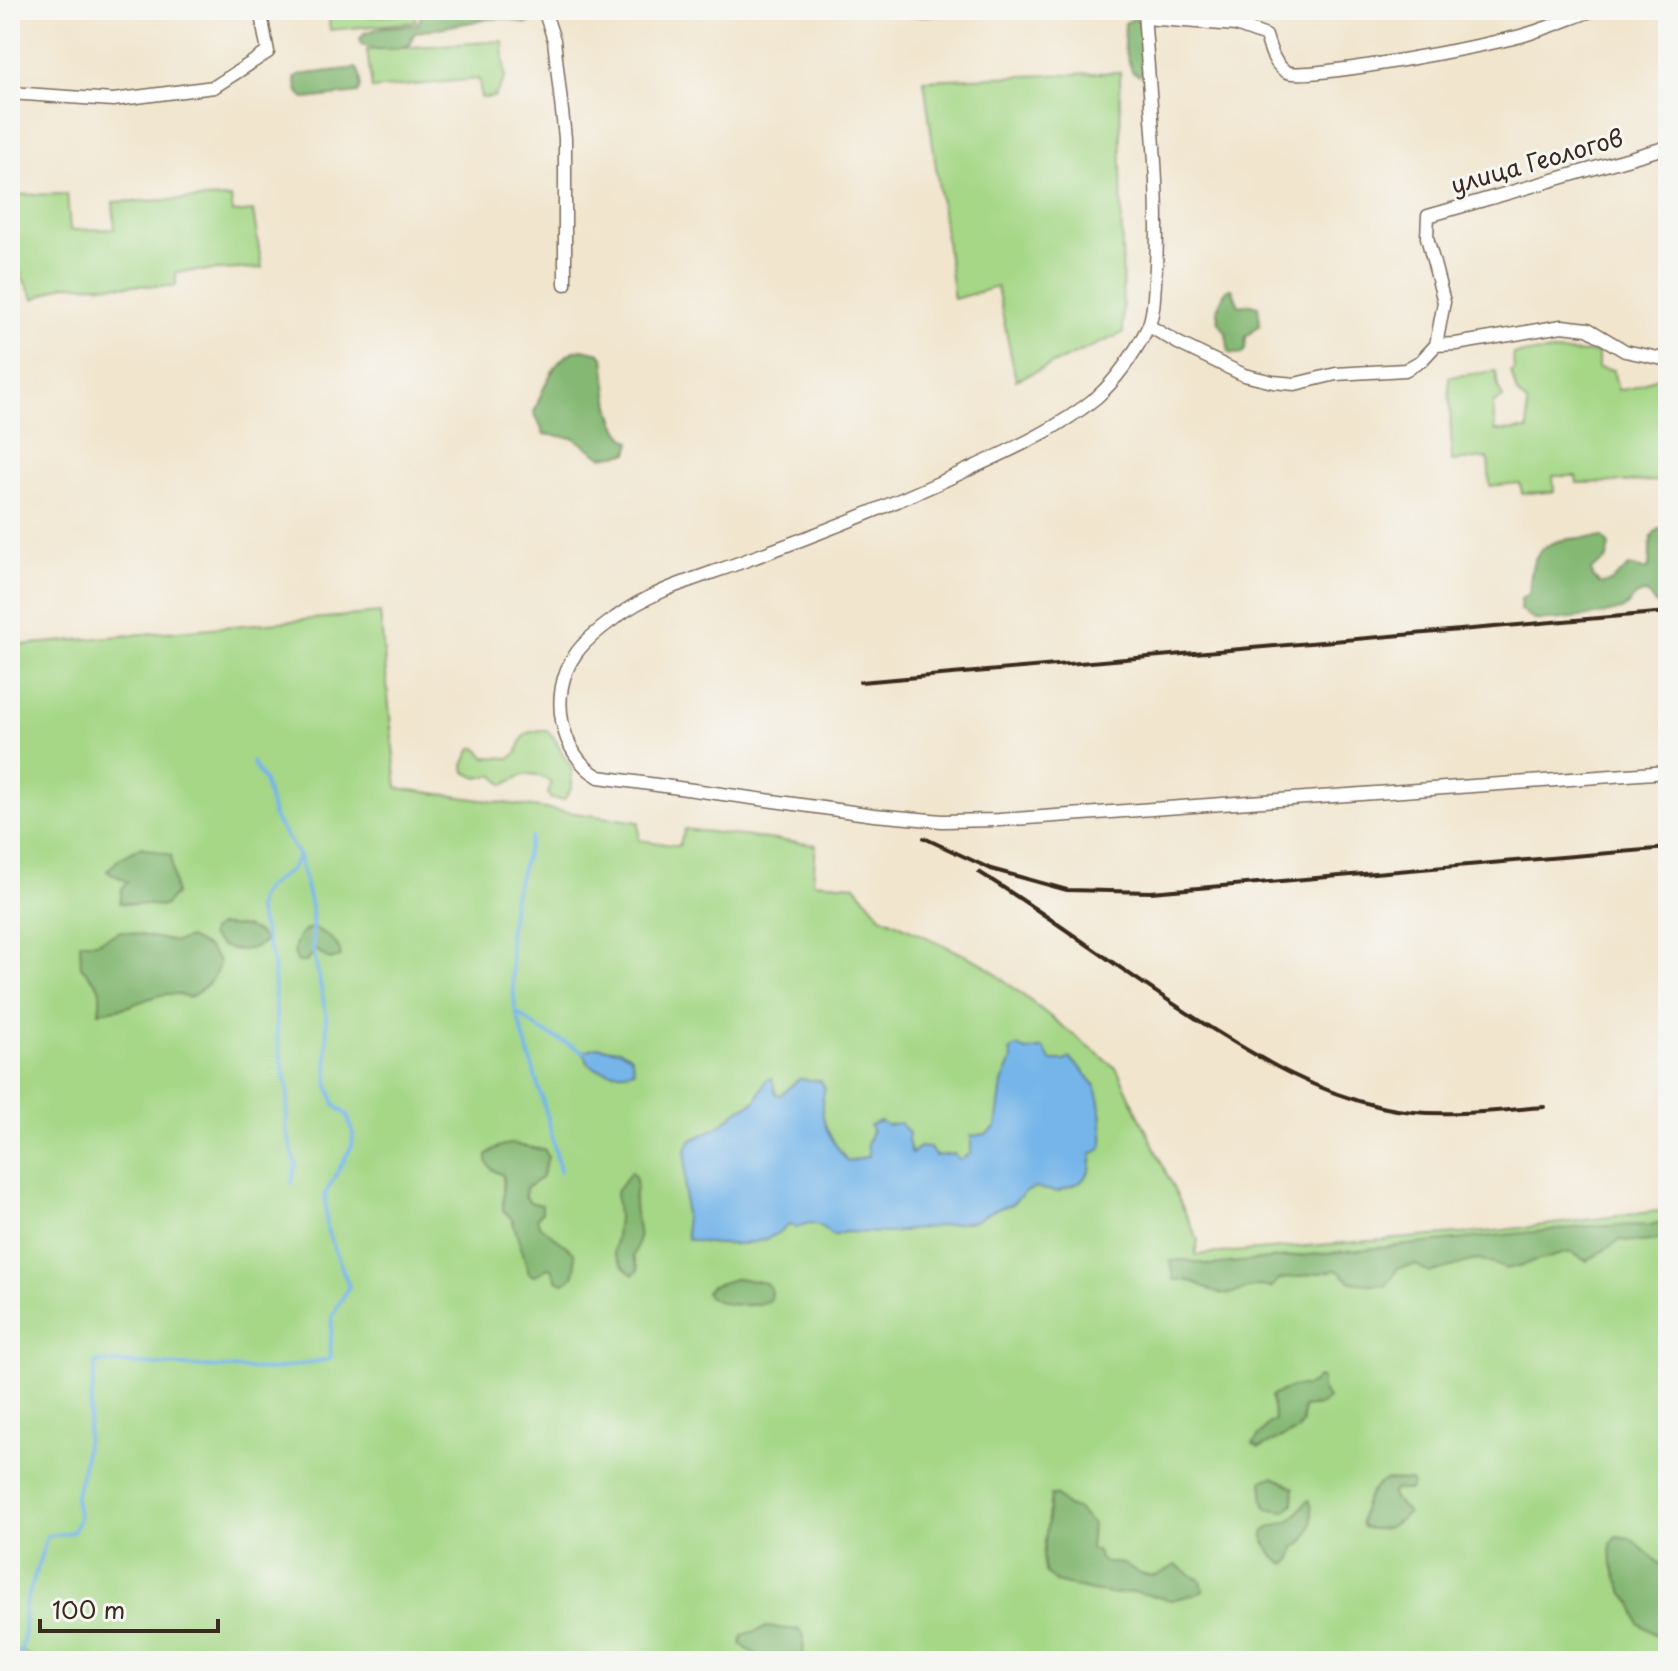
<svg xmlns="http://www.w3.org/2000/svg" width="1678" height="1671" viewBox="0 0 1678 1671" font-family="'Playpen Sans',sans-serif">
  <rect width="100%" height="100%" fill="#f6f6f2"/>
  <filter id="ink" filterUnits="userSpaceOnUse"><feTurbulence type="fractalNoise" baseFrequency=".0125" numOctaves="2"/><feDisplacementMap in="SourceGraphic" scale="16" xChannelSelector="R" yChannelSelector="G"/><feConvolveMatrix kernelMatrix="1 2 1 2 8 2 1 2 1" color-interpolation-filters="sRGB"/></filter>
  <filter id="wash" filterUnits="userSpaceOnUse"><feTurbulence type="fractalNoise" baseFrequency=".006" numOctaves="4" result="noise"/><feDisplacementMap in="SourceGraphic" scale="32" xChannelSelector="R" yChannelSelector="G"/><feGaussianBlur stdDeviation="1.8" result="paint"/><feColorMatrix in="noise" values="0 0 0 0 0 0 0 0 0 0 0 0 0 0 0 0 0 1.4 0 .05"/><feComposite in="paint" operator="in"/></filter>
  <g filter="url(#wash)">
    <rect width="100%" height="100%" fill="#f1e5cd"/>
    <path fill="#a5d786" stroke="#708052" stroke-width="2" d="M328,10h39l1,7 47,-4 1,9 -86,8z
      M884,10h224l-199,6z
      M503,41l2,37 -11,19 -13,1 -2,-19 -107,10 -5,-39z
      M1120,72l3,261 -107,47 -19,-93 -43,12 -30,-219z
      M67,194l3,36 45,-1 -2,-27 118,-4 2,15 20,-2 9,57 -86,4v14l-111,-1 -31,14 -24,-44v-60z
      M1546,352l52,1v15l15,2 5,20c25,-1 26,-13 50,-15v106l-91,2 -1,-7h-23l1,16 -32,1 -2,-10 -30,3 -2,-28 -36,3 -3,-84 47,-6 2,17 5,10 -10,5 2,28 33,-1 -1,-27 -10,-10 -6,-21 3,-1 -1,-17z
      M380,613l17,175 242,34v18l40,6 6,-17 131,16 -3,37 42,3 26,31 101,47 135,106 81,171 -3,15 300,-24 173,-21v451h-1626l-21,-9 -11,-1v-1005z
      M546,730c11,6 14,25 25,36l1,21 -8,13 -13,-1 -3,-5 3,-11c-18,-15 -30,-8 -47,2l-11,-10 -15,3 -13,-6 -1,-7 8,-17h5l8,9 25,1 7,-5c6,-19 8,-22 29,-23z"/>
    <path fill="#84b873" stroke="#607148" stroke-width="2" d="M426,10h110l-2,10 -7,4 -21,-6 -18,1 -71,13 -4,3 -2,9c-14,6 -36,8 -50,0l-1,-5 4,-6 20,-6 32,-2 3,-2 2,-9z
      M1133,19l8,2 3,50 -5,4 -7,-4 -8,-25 1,-23z
      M356,68c5,5 7,19 2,25l-52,6 -8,-7 -3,-13 3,-4z
      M1232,289l7,17 13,-2 6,2 2,19 -14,12 -1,13 -4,4 -12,-1 -3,-20 -7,-11 -2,-13 9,-19z
      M582,349l18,4 4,5c4,26 2,68 27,84l-3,11 -26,4 -28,-19 -30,-4 -10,-22c10,-23 19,-58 48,-63z
      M1663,527h5v81l-13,-4 -8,-11c-14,0 -14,9 -24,16 -8,5 -77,13 -87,11 -5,-1 -11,-7 -16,-10l1,-11 8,-5c2,-9 1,-17 3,-26 7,-33 45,-30 71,-31l6,7 -2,15 -16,11 1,7 9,7 10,-2 18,-16 15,4 5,-3c3,-16 -4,-33 14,-40z
      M141,847l30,8 4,39 -11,12 -44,-3 2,-15 6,-6 -21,-11 12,-12z
      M218,926c18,0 36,-2 47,15 -16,13 -41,12 -55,-5l1,-5z
      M311,928c13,2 30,16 30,29l-11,3 -14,-10 -10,12h-8c-8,-12 -1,-30 13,-34z
      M121,931l55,11 13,-4 19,10 11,13c-2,19 -15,27 -30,37 -20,-10 -37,0 -57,7 -10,4 -22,5 -33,7 4,-26 0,-27 -18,-45l-1,-25h17z
      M511,1144l34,6 3,7 -7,21 -15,10 -1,8 5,6 12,3v7l-5,6 3,8 34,26c2,13 4,27 -11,31l-6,-3 -5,-11 -4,-1 -14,8 -5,-3 -17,-54 -9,-9v-35c-10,-4 -17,-8 -16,-20 8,-7 13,-10 24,-11z
      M631,1172c11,11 2,19 3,32 1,20 10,32 -1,52l5,14 -5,5 -9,-7 -10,-15 4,-35 -2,-26z
      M1668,1221v18l-27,3 -21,-2 -33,21 -17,-9 -63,17 -28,-10 -50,14 -13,-8 -18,3 -12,18 -35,-4 -14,-12 -59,10 -7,8c-20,-6 -28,6 -46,6 -17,-1 -28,-17 -51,-14l-3,-19 14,-1 25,5 382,-39 58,-1z
      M737,1278l29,5 5,7 -1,10c-16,8 -48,7 -62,-4l-2,-4 5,-6z
      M1318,1377l4,2v9l6,11 -7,6 -18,2 -1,16 -5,8 -38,17 -6,-4 16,-21 6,-2 -4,-25c6,-3 14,-7 21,-9 12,-2 17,2 26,-10z
      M1273,1477l21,10 -1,17 -7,7 -18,-2 -4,-6 -2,-23z
      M1386,1480l25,1 2,4 -3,5h-15l-3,2 1,6 15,15c-16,14 -25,20 -46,14 -3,-16 8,-41 24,-47z
      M1051,1495l6,1 10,10 10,3 15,15 -2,25 7,3c6,16 11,9 25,12 7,1 10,6 17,9 13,7 25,0 36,-8 10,4 14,11 25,14l4,11 -7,4 -26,6 -36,-8 -23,2 -20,-3 -36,-9 -11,-10 -2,-15z
      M1309,1500c7,16 2,39 -14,48l-2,9 -6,7c-13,-2 -22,-18 -24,-31 8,-10 19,-8 29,-14 7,-5 10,-14 17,-19z
      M1616,1536l14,2 38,33v72l-29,-20 -7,-20 -9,-11 -11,-28 -1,-20z
      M767,1627l32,3 5,6 -1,25c-28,0 -40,3 -62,-17l2,-9z"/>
    <path fill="#75b5e9" stroke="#587084" stroke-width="2" d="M597,1047l23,3 11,6 3,14c-11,4 -37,3 -46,-7 -2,-2 -3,-9 -4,-12z
      M1017,1047l10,4 16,-3 8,13h14l5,-3c27,26 30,29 32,66 1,9 3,16 -1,25l-9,5 -2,17 -9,11 -24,10 -21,-4 -11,4 -14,13 -15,4 -22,12 -85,12 -44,-1 -12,4c-13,-11 -20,-18 -36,-8l-8,-4c-5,3 -10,9 -16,12 -22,11 -62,10 -85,3 -6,-10 -2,-72 -2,-90l4,-8 28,-14 21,-17 17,-9 10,-21 6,-2 4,16 5,1 18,-16 22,2 4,8c-10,28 6,51 23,73l21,-6 -2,-11 5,-15 -2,-5 10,-4 7,4 13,-2 9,10 -1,8 4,13 7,-7 11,1 5,8 19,-2 6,6 11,-7v-17l15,-2 10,-7 6,-44 10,-23 -2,-9z"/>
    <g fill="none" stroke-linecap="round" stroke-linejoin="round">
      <path stroke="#75b5e9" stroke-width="4" d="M531,838l-17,57 -5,40 6,73 32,107 13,56
        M518,1013l22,17 44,22
        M292,1183l4,-19 -10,-35 2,-37 -11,-54 -4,-76 -16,-53 2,-11 7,-10 25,-19 8,-13
        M19,1661l5,-25 1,-29 22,-71 26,-4 6,-14 -4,-20 8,-31 13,-105 175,8 59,-11 2,-42 17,-31 -22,-56 -2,-36 27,-48 1,-13 -6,-18 -12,-10 -7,-20 -2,-72 -13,-64 -1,-38 -13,-55 -25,-38 -10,-37 -12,-19"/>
    </g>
  </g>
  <g filter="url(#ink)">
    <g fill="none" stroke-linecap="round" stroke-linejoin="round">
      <defs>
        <path id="minor" d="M544,10l10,30 11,98v146
          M1144,10c5,90 18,181 11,272 -1,14 -1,34 -8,47 -12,23 -30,50 -50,68 -39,32 -86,53 -132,74 -71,33 -144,62 -218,89 -44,17 -94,29 -132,58 -14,10 -31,23 -40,37 -27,38 -15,100 24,122l275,38 68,6 57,-1 669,-48
          M1145,18l91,7 30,11c4,13 8,29 21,36 18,9 208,-28 237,-37 24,-7 47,-17 70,-25
          M10,93l103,7 101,-13 54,-35 -8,-42
          M1149,326l29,17 66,32 29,7 22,2 41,-10 69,-4 16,-9 15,-16 8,-43 -17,-65 1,-21 240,-69
          M1436,345l20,-1 106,-18 26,3 37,22 43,9"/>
      </defs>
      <use href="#minor" stroke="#7b6b5b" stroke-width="15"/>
      <use href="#minor" stroke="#fff" stroke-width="12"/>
      <path stroke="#3b2a1e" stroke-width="4" d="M860,682l808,-70
        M924,838l67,31 76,21 84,2 517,-44
        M979,872c77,48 149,104 227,153 56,35 110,67 175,82 53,12 109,4 163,0"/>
    </g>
  </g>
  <g text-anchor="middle" stroke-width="6" stroke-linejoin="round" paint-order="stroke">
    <g font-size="24" fill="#3b2a1e" stroke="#f6f6f2">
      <text transform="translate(1537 162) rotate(-16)" y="8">улица Геологов</text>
    </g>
  </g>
  <rect width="1678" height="1671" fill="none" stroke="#f6f6f2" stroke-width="40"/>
  <path d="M40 1619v12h178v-12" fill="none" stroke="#3b2a1e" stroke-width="4"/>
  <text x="52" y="1619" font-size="24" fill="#3b2a1e" stroke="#f6f6f2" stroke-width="6" paint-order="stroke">100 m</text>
</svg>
